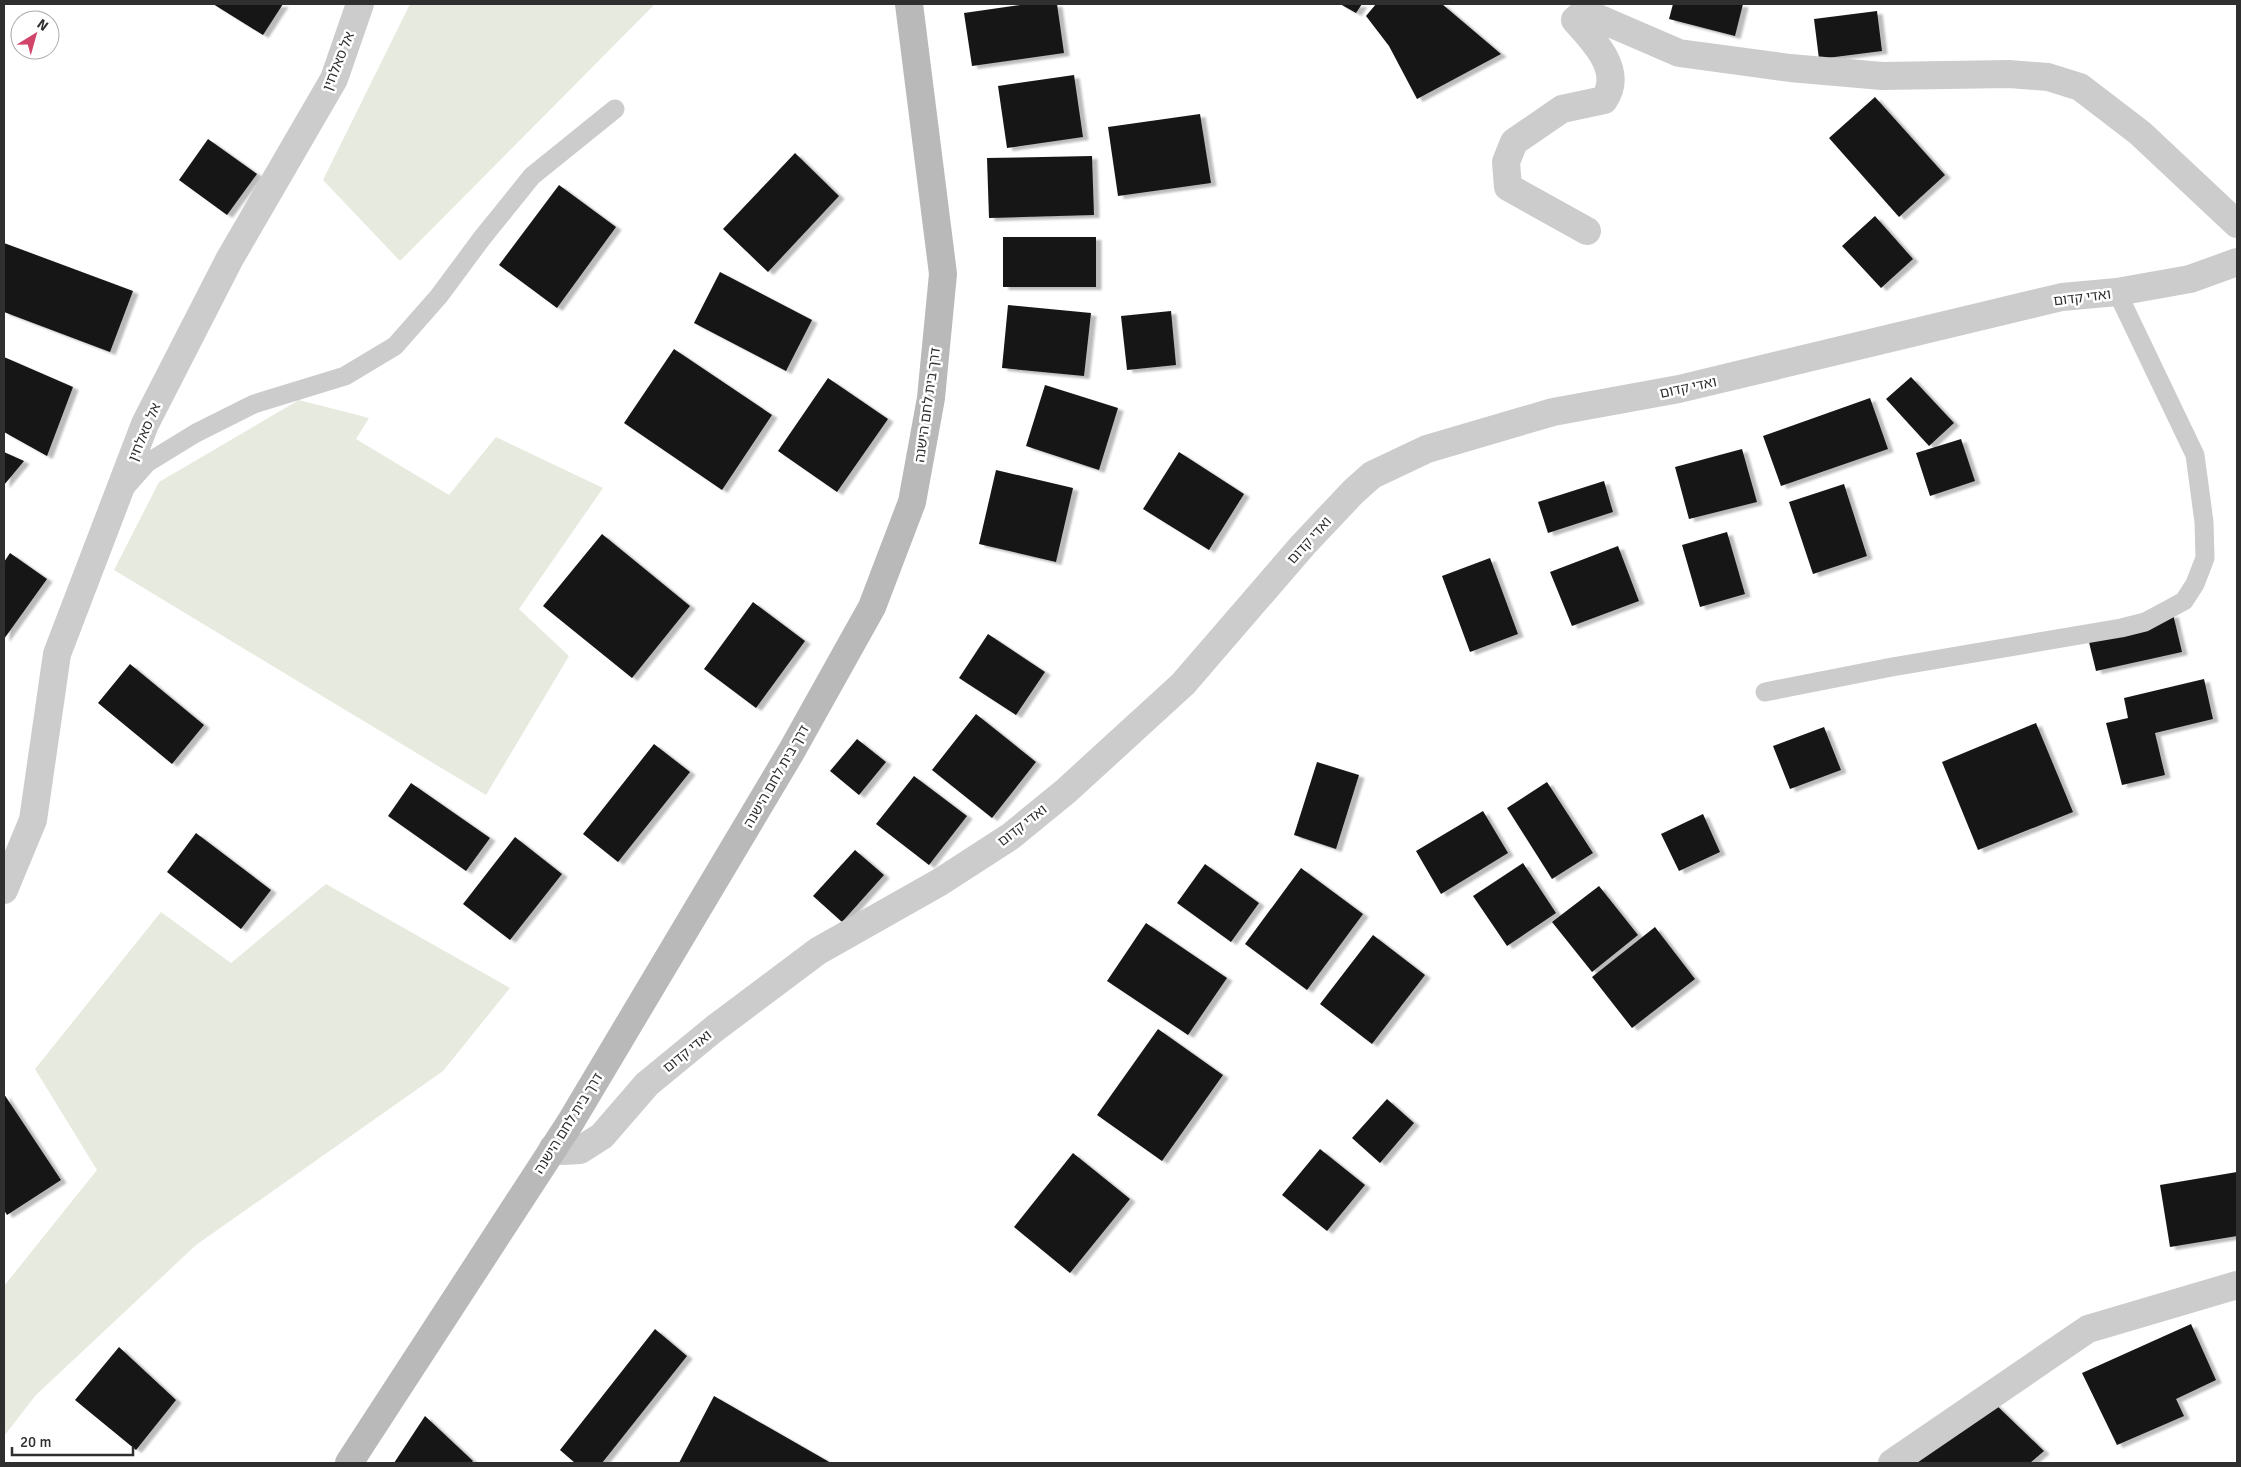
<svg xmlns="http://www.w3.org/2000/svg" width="2241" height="1467" viewBox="0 0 2241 1467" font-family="Signika,'Noto Sans Hebrew',sans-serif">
  <defs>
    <filter id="shadow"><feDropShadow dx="5.5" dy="3" stdDeviation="1" flood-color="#0004"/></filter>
  </defs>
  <rect width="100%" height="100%" fill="#fff"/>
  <path fill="#e7eade" d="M410,4h245l-255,257 -77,-81z
    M299,400l70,18 -13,21 93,56 47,-58 107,51 -84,121 50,47 -83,139 -372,-225 45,-88z
    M326,884l184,104 -67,83 -247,174 -160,150 -32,41v-150l93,-116 -62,-101 126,-157 70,51z"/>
  <path fill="#161616" filter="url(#shadow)" d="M213,4h70l-20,31z
    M1027,4h30l7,49 -92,13 -8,-53z
    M1340,4h22l-6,9z
    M1376,4h66l59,50 -84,45 -28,-53 -23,-30z
    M1673,4h70l-8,32 -66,-17z
    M1877,11l5,40 -63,8 -5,-40z
    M1074,75l9,62 -76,11 -9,-62z
    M1875,97l70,78 -46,42 -70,-79z
    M1200,114l11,69 -93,13 -10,-69z
    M208,139l49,35 -30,41 -48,-35z
    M795,153l44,43 -71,76 -45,-43z
    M1092,156l2,59 -105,3 -2,-60z
    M559,185l57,42 -59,81 -58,-43z
    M1875,216l38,43 -32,29 -39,-42z
    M1003,237h93v50h-93z
    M4,243l129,48 -23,61 -106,-40z
    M720,272l92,48 -26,51 -92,-48z
    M1008,305l83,8 -7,63 -82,-8z
    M1171,311l5,54 -49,5 -6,-54z
    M674,349l98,66 -50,75 -98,-67z
    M4,357l69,30 -26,69 -43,-24z
    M1911,377l43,46 -25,23 -43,-47z
    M828,378l60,41 -51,73 -59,-41z
    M1045,385l73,23 -19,62 -73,-24z
    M1870,398l18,51 -107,37 -18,-50z
    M1961,439l14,42 -45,15 -14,-43z
    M1742,449l15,53 -68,17 -14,-52z
    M4,452l20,9 -20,24z
    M1179,452l65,42 -35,56 -66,-41z
    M996,470l77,18 -17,74 -77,-18z
    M1604,481l9,31 -65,21 -10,-31z
    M1844,484l23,72 -54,18 -24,-72z
    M1727,532l18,62 -45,13 -18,-62z
    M602,534l88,72 -58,72 -89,-72z
    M1618,546l21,55 -67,25 -22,-54z
    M10,553l37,26 -43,60v-77z
    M1490,558l28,76 -48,18 -28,-76z
    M753,602l52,39 -49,67 -52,-39z
    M2173,614l9,38 -86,19 -9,-37z
    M988,634l57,38 -29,43 -57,-37z
    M130,664l74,61 -32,39 -74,-61z
    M2204,679l9,40 -58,14 10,42 -43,10 -16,-62 22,-5 -4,-20z
    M976,714l60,48 -44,56 -60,-48z
    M2036,723l37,89 -95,38 -36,-88z
    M1824,727l17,43 -51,19 -17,-43z
    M857,739l29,23 -27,33 -29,-24z
    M654,744l36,28 -72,90 -35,-28z
    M1317,762l42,13 -23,74 -42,-14z
    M914,776l53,40 -38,49 -53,-41z
    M1547,782l46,71 -41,26 -45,-71z
    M411,783l79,55 -24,33 -78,-55z
    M1483,811l25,42 -67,41 -25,-43z
    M1703,814l17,38 -41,19 -18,-37z
    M196,833l75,57 -30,39 -74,-57z
    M515,837l47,37 -52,66 -47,-36z
    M855,850l29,25 -42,47 -29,-26z
    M1523,863l33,50 -49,33 -34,-50z
    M1205,864l54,39 -28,39 -54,-39z
    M1301,868l62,46 -56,76 -62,-46z
    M1599,886l39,49 -46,37 -40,-50z
    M1146,923l81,55 -39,57 -81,-54z
    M1655,927l40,52 -63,49 -40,-51z
    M1373,935l52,40 -53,69 -52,-40z
    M1158,1029l65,46 -61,86 -65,-46z
    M4,1094l57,86 -54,35 -3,-5z
    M1387,1099l27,24 -34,40 -28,-25z
    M1320,1149l45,36 -38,46 -45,-36z
    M1073,1153l57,46 -60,74 -56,-46z
    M2237,1172v64l-67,11 -10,-62z
    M2191,1324l25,56 -40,19 8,17 -67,29 -35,-72z
    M655,1329l32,27 -85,107h-27l-15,-13z
    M119,1347l57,53 -40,50 -61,-50z
    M714,1396l117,67h-152z
    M1993,1402l51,49 -14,12h-114z
    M425,1416l48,45 -2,2h-77z"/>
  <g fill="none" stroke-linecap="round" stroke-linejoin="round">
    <path stroke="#ccc" stroke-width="19" d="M125,488l22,-25 49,-30 58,-29 91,-28 50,-30 44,-50 43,-58 50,-62 83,-67
      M1765,692l127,-25 229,-39 24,-6 39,-21 11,-17 10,-26 -1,-36 -9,-67 -78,-163"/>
    <path stroke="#ccc" stroke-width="28" d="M1587,231l-79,-44 -2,-25 8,-20 48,-33 42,-9c20,-29 -10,-59 -29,-80l9,-8 95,41 111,15 92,8 127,-2 39,3 32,10 60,46 97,91
      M4,890l29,-70 24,-166 88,-230 84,-164 105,-181 26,-75
      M553,1148l9,3 18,-1 22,-14 45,-52 67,-55 104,-78 122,-69 71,-46 55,-45 117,-107 120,-139 50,-53 19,-17 55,-26 126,-37 126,-23 383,-92 55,-5 73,-13 47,-17
      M1892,1463l196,-134 149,-44"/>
    <path stroke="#b9b9b9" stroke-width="28" d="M349,1463l221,-340 221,-371 81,-145 40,-105 19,-104 12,-124 -34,-270"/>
  </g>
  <g text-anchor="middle" stroke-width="5" stroke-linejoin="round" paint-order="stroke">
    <g font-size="14" fill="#2f2f2f" stroke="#fff">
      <text transform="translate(338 61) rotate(-68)" y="5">אל סאלחין</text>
      <text transform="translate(2082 297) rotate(-7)" y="5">ואדי קדום</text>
      <text transform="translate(1688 387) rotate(-12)" y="5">ואדי קדום</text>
      <text transform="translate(927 405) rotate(-82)" y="5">דרך בית לחם הישנה</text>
      <text transform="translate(144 432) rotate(-67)" y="5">אל סאלחין</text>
      <text transform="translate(1309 540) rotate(-48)" y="5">ואדי קדום</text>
      <text transform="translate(776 776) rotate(-60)" y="5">דרך בית לחם הישנה</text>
      <text transform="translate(1022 825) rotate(-38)" y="5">ואדי קדום</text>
      <text transform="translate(687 1051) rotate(-39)" y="5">ואדי קדום</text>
      <text transform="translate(568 1123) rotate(-58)" y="5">דרך בית לחם הישנה</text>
    </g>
  </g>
  <rect width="2241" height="1467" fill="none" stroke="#2f2f2f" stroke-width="10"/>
  <g transform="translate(35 35) rotate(37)"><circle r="24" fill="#ffffff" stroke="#acacac"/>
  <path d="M0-4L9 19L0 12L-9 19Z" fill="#d2456b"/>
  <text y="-8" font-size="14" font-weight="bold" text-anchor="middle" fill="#2f2f2f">N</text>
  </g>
  <path d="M12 1447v8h121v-8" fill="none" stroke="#2f2f2f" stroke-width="2.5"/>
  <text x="20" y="1447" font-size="15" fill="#2f2f2f" stroke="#ffffff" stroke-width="4" paint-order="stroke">20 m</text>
</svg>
